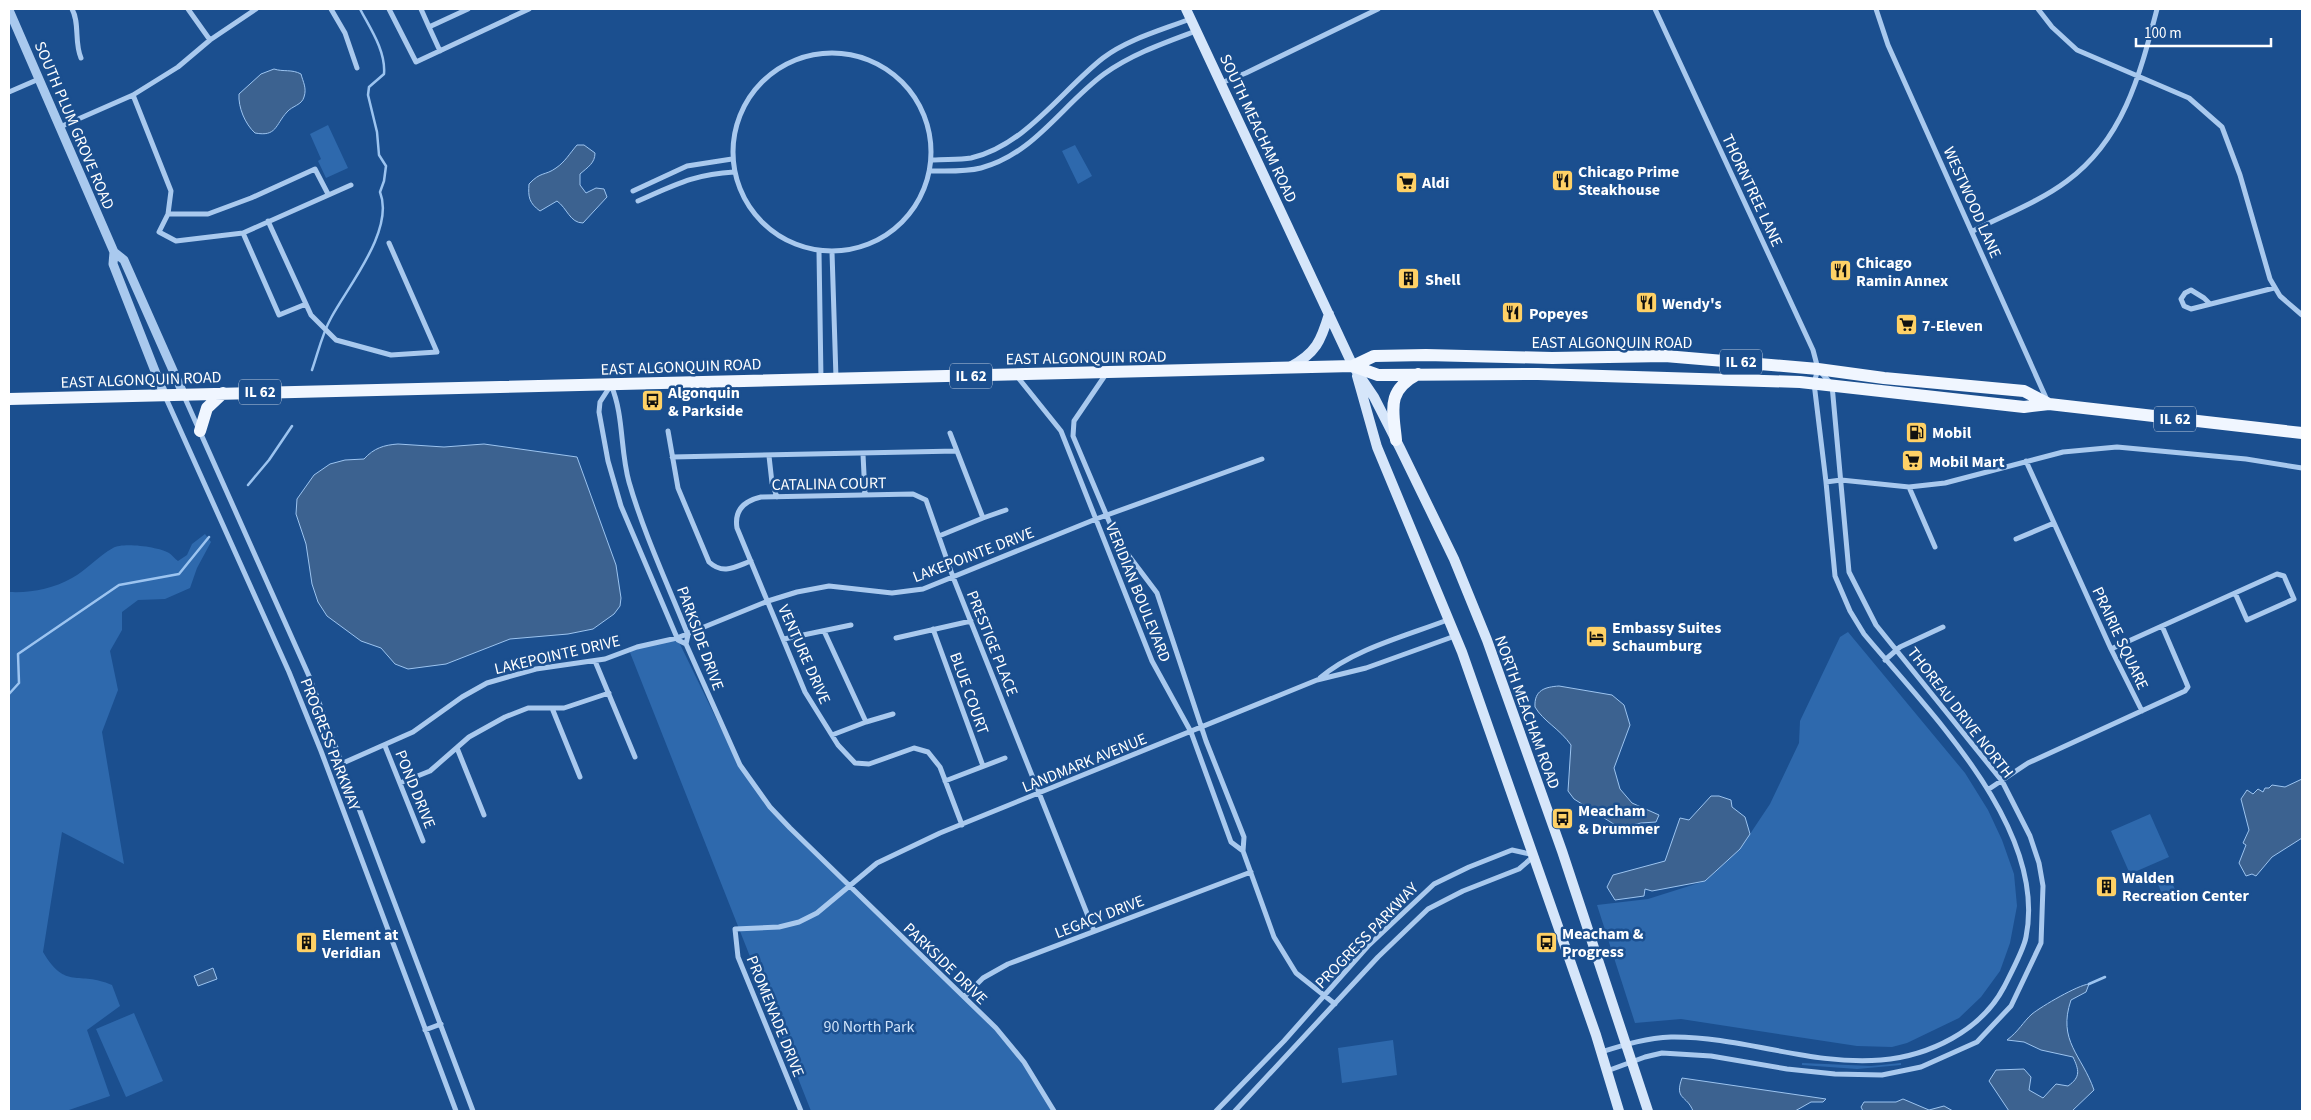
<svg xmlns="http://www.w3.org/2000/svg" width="2311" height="1120" viewBox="0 0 2311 1120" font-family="'Source Sans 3',sans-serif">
  <rect width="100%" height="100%" fill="#1b4f8f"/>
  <path fill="#2e69ad" d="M328,125l20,43 -22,10 -8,-17 3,-2 -11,-25z
    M1075,145l17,31 -14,8 -16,-33z
    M205,534l6,8 -14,26 -7,20 -25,11 -27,1 -16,12v18l-12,21 8,39 -16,42 22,132 -62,-32 -19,120c23,39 35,18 69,33l8,21 -33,24 23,66 -44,15h-57v-519c23,1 43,-3 63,-14 15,-8 26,-22 41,-30 10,-6 46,-1 56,5 3,2 6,6 9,8l9,-6 5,-11z
    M1848,632l117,141 23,37 14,30 12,34 3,32 -7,37 -10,28 -19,26 -22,21 -52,25 -15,4 -35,-1 -176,-27 -46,4 -38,-118 51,-6 57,-18 37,-35 28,-42 29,-61 1,-22 40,-84z
    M677,638l52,107 41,62 226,221 28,34 30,49h-243l-182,-461z
    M2150,814l19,43 -39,17 -19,-43z
    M2168,874l10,22 -13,6 -9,-23z
    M134,1013l29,68 -37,16 -30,-68z
    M1393,1040l4,35 -55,8 -4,-35z
    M1802,1063l69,3 30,-3v2l-44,4 -55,-4z"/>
  <path fill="#3c6290" stroke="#9cc4f0" d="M274,69c9,3 18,0 27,5 2,8 6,14 3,23 -2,8 -12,9 -17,15 -12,13 -10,25 -32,21 -10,-9 -17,-26 -16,-39l22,-20z
    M577,145h7l11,8c0,10 -7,14 -15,21v11l6,8 10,-5 8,1 3,8 -24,26c-13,0 -16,-15 -26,-22l-17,10c-11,-8 -12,-14 -11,-27 12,-13 16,-8 27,-16 9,-6 14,-15 21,-23z
    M398,444l46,3 40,-3 93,13 39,108 5,33 -1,8 -6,8 -21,15 -25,5 -58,5 -64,25 -38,5 -13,-5 -14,-16 -20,-7 -34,-25 -9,-14 -6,-18 -6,-40 -10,-30 1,-15 17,-24 16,-11 15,-4 19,-1c10,-11 20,-14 34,-15z
    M1559,686l53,9 12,10 6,20 -16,43 6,21 12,14 27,12 -3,7 -15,1 -21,5 -46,-29 -6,-8 3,-46c-11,-16 -28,-24 -36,-38 -1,-17 10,-20 24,-21z
    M2302,779v59l-30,19 -16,19 -4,-2 -6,2 -7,-13 7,-18 -3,-2 6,-13 -8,-31 6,-9 6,4 5,-5 5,3 2,-4h4l3,-3 13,2z
    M1711,796h8l12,4 1,7 13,10 5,17 -10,15 -35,32 -53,10 -7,-2 -1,7 -29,4 -8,-13 6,-12 52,-14 15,-43 9,2z
    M213,968l4,11 -19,7 -4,-10z
    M2089,984l-3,8 -15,8c-14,41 11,55 23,90l-22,21h-63l-20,-30 7,-11 28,-1 7,8 -2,13 14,8 13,-14 12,2c13,-9 11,-16 5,-29l-32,-7 -17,-8 -17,-2c12,-9 16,-18 25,-26 10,-8 46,-29 57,-30z
    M1682,1078l144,21 -3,3h-12l-16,9h-102c-6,-16 -19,-11 -11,-33z
    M1903,1099l26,11 15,-4 9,5h-90l-2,-4 3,-5h32z"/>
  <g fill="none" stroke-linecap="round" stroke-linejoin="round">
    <path stroke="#9cc4f0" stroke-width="2.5" d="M312,370c6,-17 10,-36 19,-52 17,-32 64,-88 49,-126l4,-11 2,-15 -7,-11 -2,-23 -9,-37 1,-8 15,-13c2,-23 -14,-46 -24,-65
      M248,485l21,-25 23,-34
      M9,694l10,-11 -1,-29 101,-69 60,-11 30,-37
      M2089,984l16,-7"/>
    <path stroke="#a9c9ee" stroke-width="5" d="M72,9c8,14 2,33 9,49
      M188,9l22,31
      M331,9l14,24 12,35
      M389,9l27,53 113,-53
      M421,9l8,18 39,-18
      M1876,9l12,36 159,355
      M2038,9l14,18 25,23 112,48 33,29 18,48 30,104 10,17 22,19
      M429,27l11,24
      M733 152a99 99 0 1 1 198 0a99 99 0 1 1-198 0Z
      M1221,83l25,-10 132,-64
      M9,92l30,-13
      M133,95l38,96 -3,23
      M60,127l73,-32 45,-28 32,-27 46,-31
      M933,160c12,-1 26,0 38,-2 54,-12 91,-68 132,-100 25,-19 59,-28 87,-39
      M932,171c16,0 33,1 49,-3 53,-14 81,-63 123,-94 28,-20 60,-31 92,-43
      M633,191l54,-25 45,-7
      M328,194l-13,-25 -64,29 -43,16h-40l-9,18 17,9 67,-8 108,-48
      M638,201c35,-15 56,-27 96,-29
      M268,221l43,94 25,25 55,15 46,-3 -48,-109
      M1973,231c31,-16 66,-29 94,-50 57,-42 73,-107 90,-172
      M243,233l36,82 27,-11
      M819,252l2,127
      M832,252l4,126
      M2209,303l-5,-5 -13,-8 -6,3 -4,6 3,7 7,3 83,-21
      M1106,374l-32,47 -1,15 44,104 40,53 49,148 38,96 -1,14 31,86 22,36 39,31
      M1016,375l45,56 91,230 39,71 40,110 12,9
      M611,385c13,30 9,65 18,97 15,52 39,103 59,153l-2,9 54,121 30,42 20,21 206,200 28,34 30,49
      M611,385l-11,17 -1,10 9,49 13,45 57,134 8,4
      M165,396l124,276 32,79 135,360
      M184,396l125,280 164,435
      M668,431l10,57 31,74c14,13 26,5 42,-1
      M863,454l2,41
      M769,456l3,27 5,14
      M672,457l285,-6
      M2026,461l85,188 31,62
      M1826,482l15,-2 68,7 36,-4 118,-31 54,-5 129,12 56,9
      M1909,487l26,60
      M983,518l23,-8
      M939,536l44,-18 -33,-85
      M2016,539l38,-16
      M933,629l50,137
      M824,631l42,91 -34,13
      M896,638l75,-17
      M784,639l67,-14
      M2111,649l166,-75 7,2 10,23 -47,21 -12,-27
      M1885,660l15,-13 43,-20
      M595,661l40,96
      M1320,678c33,-29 89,-43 130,-59
      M552,708l28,69
      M866,722l27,-8
      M385,746l38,95
      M457,748l27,67
      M343,763l70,-31 49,-35 25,-14 49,-14 69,-10 32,-12 40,-9 91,-37 29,-9 32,-6 63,7 31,-4 173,-70 166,-60
      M945,781l60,-23
      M400,783l30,-12 39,-34 36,-20 23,-9h36l45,-15
      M1989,789l39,-26 157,-72 3,-4 -2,-5 -24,-56
      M962,825l-22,-58 -12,-15 -14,-4 -45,16 -14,-1 -17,-18 -33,-53 -68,-164c-3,-18 7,-27 24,-31l152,-3 13,6 27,77 141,354
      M964,997l19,-19 25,-14 243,-92
      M425,1030l16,-6
      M1601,1052c23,-7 45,-14 70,-15 71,-1 140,29 210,23 48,-4 100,-29 123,-73 6,-12 20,-38 22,-50 22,-109 -97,-225 -162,-303l-14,-23 -15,-35 -9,-94 -12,-99 4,-14 -5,-19 -158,-341
      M1607,1071l38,-14 17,-4 49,3 76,13 48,5 47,1 39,-8 56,-25 16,-17 18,-19 30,-63 2,-57 -4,-23 -9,-27 -28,-55 -126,-156 -27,-53 -17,-187 -12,-14
      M801,1111l-63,-154 -3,-28 44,-2 20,-5 18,-9 60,-50 63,-30 377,-153 49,-12 89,-32
      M1216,1111l68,-70 84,-95 66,-62 35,-17 43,-17 22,5
      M1235,1111l143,-154 50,-48 35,-18 56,-22 15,-13"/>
    <path stroke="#a9c9ee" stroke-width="9" d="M9,10l105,242 10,8 59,133
      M114,252l-1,12 51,130"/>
    <path stroke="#d6e6fa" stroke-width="10" d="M1186,9l167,357 21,31 26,51 54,111 33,81 75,211 86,260
      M1290,367c26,-14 31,-26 39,-53
      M1357,376l20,71 85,205 134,383 23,76"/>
    <path stroke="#f0f6ff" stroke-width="12" d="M1353,366l21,-10 52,-1 126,3 113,-2 153,13 66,9 140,13 25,13
      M9,399l1344,-33 25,9 160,-1 262,8 224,25 25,-3 253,29
      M200,431l7,-23 16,-15
      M1396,440c-3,-31 -10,-49 22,-66"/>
  </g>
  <defs>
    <symbol id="restaurant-square" viewBox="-11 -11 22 22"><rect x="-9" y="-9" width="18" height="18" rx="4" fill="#ffd166" stroke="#1b4f8f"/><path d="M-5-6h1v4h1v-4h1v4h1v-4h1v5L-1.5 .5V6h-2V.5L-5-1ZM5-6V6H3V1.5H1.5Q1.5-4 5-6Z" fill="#111"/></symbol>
    <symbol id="supermarket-square" viewBox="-11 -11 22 22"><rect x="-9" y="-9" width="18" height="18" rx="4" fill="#ffd166" stroke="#1b4f8f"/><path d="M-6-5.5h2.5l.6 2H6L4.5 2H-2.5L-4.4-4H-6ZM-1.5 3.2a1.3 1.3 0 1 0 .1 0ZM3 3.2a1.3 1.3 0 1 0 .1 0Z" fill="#111"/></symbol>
    <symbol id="building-square" viewBox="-11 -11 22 22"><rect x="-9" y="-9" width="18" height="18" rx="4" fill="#ffd166" stroke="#1b4f8f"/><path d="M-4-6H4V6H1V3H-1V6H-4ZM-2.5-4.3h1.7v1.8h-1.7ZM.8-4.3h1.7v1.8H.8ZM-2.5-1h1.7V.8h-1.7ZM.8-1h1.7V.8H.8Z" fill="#111"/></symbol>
    <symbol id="bus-square" viewBox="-11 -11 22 22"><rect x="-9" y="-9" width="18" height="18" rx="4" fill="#ffd166" stroke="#1b4f8f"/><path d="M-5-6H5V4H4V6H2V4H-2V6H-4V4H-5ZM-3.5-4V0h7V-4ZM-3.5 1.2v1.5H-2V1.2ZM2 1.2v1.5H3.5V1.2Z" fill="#111"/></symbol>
    <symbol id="fuel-square" viewBox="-11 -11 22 22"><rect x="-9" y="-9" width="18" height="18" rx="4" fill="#ffd166" stroke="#1b4f8f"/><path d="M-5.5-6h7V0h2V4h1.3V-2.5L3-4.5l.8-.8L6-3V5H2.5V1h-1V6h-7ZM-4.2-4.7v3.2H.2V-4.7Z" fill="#111"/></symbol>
    <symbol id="hotel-square" viewBox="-11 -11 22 22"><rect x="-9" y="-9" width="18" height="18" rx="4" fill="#ffd166" stroke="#1b4f8f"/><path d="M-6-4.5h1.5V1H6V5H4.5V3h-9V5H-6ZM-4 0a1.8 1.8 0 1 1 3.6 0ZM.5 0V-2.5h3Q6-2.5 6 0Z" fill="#111"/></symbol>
  </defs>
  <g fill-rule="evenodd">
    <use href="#restaurant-square" x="1550" y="168" width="25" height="25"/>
    <use href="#supermarket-square" x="1394" y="170" width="25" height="25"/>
    <use href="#restaurant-square" x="1828" y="258" width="25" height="25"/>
    <use href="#building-square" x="1396" y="266" width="25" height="25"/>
    <use href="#restaurant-square" x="1634" y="290" width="25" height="25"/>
    <use href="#restaurant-square" x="1500" y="300" width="25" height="25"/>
    <use href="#supermarket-square" x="1894" y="312" width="25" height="25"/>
    <use href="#bus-square" x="640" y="388" width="25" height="25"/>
    <use href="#fuel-square" x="1904" y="420" width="25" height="25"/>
    <use href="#supermarket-square" x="1900" y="448" width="25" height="25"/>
    <use href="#hotel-square" x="1584" y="624" width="25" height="25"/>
    <use href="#bus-square" x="1550" y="806" width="25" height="25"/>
    <use href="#building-square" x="2094" y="874" width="25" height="25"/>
    <use href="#bus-square" x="1534" y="930" width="25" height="25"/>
    <use href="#building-square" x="294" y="930" width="25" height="25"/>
  </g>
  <g text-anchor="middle" stroke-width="5" stroke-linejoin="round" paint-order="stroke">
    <g fill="#1b4f8f" stroke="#bbcadd" stroke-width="1">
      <rect x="1720" y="349.5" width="42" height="25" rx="4"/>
      <rect x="950" y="363.5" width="42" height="25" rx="4"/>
      <rect x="239" y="379.5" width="42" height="25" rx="4"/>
      <rect x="2154" y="406.5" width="42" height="25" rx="4"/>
    </g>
    <g font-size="15" font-weight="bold" fill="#fff">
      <text x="1741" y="367">IL 62</text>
      <text x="971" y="381">IL 62</text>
      <text x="260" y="397">IL 62</text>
      <text x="2175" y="424">IL 62</text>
    </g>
    <g font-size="16" fill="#fff" stroke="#1b4f8f">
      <text transform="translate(75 125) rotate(67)" y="6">SOUTH PLUM GROVE ROAD</text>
      <text transform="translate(1259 128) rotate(65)" y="6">SOUTH MEACHAM ROAD</text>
      <text transform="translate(1753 190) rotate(65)" y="6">THORNTREE LANE</text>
      <text transform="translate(1973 202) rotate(66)" y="6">WESTWOOD LANE</text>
      <text x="1612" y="348">EAST ALGONQUIN ROAD</text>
      <text transform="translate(1086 357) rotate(-1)" y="6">EAST ALGONQUIN ROAD</text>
      <text transform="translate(681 366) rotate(-2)" y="6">EAST ALGONQUIN ROAD</text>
      <text transform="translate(141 379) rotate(-2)" y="6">EAST ALGONQUIN ROAD</text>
      <text transform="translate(829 483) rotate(-1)" y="6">CATALINA COURT</text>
      <text transform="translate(973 554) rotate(-21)" y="6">LAKEPOINTE DRIVE</text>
      <text transform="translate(1139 592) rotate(68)" y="6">VERIDIAN BOULEVARD</text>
      <text transform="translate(701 638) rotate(70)" y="6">PARKSIDE DRIVE</text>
      <text transform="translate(2121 638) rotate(65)" y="6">PRAIRIE SQUARE</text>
      <text transform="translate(993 643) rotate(68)" y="6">PRESTIGE PLACE</text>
      <text transform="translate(557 654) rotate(-13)" y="6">LAKEPOINTE DRIVE</text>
      <text transform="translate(805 654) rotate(66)" y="6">VENTURE DRIVE</text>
      <text transform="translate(970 693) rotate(70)" y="6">BLUE COURT</text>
      <text transform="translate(1528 712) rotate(70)" y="6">NORTH MEACHAM ROAD</text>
      <text transform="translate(1961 712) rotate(52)" y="6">THOREAU DRIVE NORTH</text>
      <text transform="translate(331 744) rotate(69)" y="6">PROGRESS PARKWAY</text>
      <text transform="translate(1084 762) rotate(-22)" y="6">LANDMARK AVENUE</text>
      <text transform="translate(416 789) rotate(68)" y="6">POND DRIVE</text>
      <text transform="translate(1099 916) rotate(-21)" y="6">LEGACY DRIVE</text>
      <text transform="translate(1366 935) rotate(-46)" y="6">PROGRESS PARKWAY</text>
      <text transform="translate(946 963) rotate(44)" y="6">PARKSIDE DRIVE</text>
      <text transform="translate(776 1016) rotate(68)" y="6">PROMENADE DRIVE</text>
    </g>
    <g font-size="16" font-weight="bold" fill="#fff" stroke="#1b4f8f" text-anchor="start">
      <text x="1578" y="177">Chicago Prime<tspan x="1578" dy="18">Steakhouse</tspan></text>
      <text x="1422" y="188">Aldi</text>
      <text x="1856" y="268">Chicago<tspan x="1856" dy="18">Ramin Annex</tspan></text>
      <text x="1425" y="285">Shell</text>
      <text x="1662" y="309">Wendy's</text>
      <text x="1529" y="319">Popeyes</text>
      <text x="1922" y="331">7-Eleven</text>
      <text x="668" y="398">Algonquin<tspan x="668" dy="18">&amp; Parkside</tspan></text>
      <text x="1932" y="438">Mobil</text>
      <text x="1929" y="467">Mobil Mart</text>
      <text x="1612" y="633">Embassy Suites<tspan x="1612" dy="18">Schaumburg</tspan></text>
      <text x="1578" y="816">Meacham<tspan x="1578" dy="18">&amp; Drummer</tspan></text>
      <text x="2122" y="883">Walden<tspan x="2122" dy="18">Recreation Center</tspan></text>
      <text x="1562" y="939">Meacham &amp;<tspan x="1562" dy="18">Progress</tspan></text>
      <text x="322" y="940">Element at<tspan x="322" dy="18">Veridian</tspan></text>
    </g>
    <g font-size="16" fill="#cfe3fa" stroke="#1b4f8f">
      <text x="869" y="1032">90 North Park</text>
    </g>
  </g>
  <rect width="2311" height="1120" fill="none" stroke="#ffffff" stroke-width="20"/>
  <path d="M2136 38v8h135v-8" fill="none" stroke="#ffffff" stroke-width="2.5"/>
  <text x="2144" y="38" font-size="15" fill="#ffffff" stroke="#1b4f8f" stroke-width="4" paint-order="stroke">100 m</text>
</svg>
